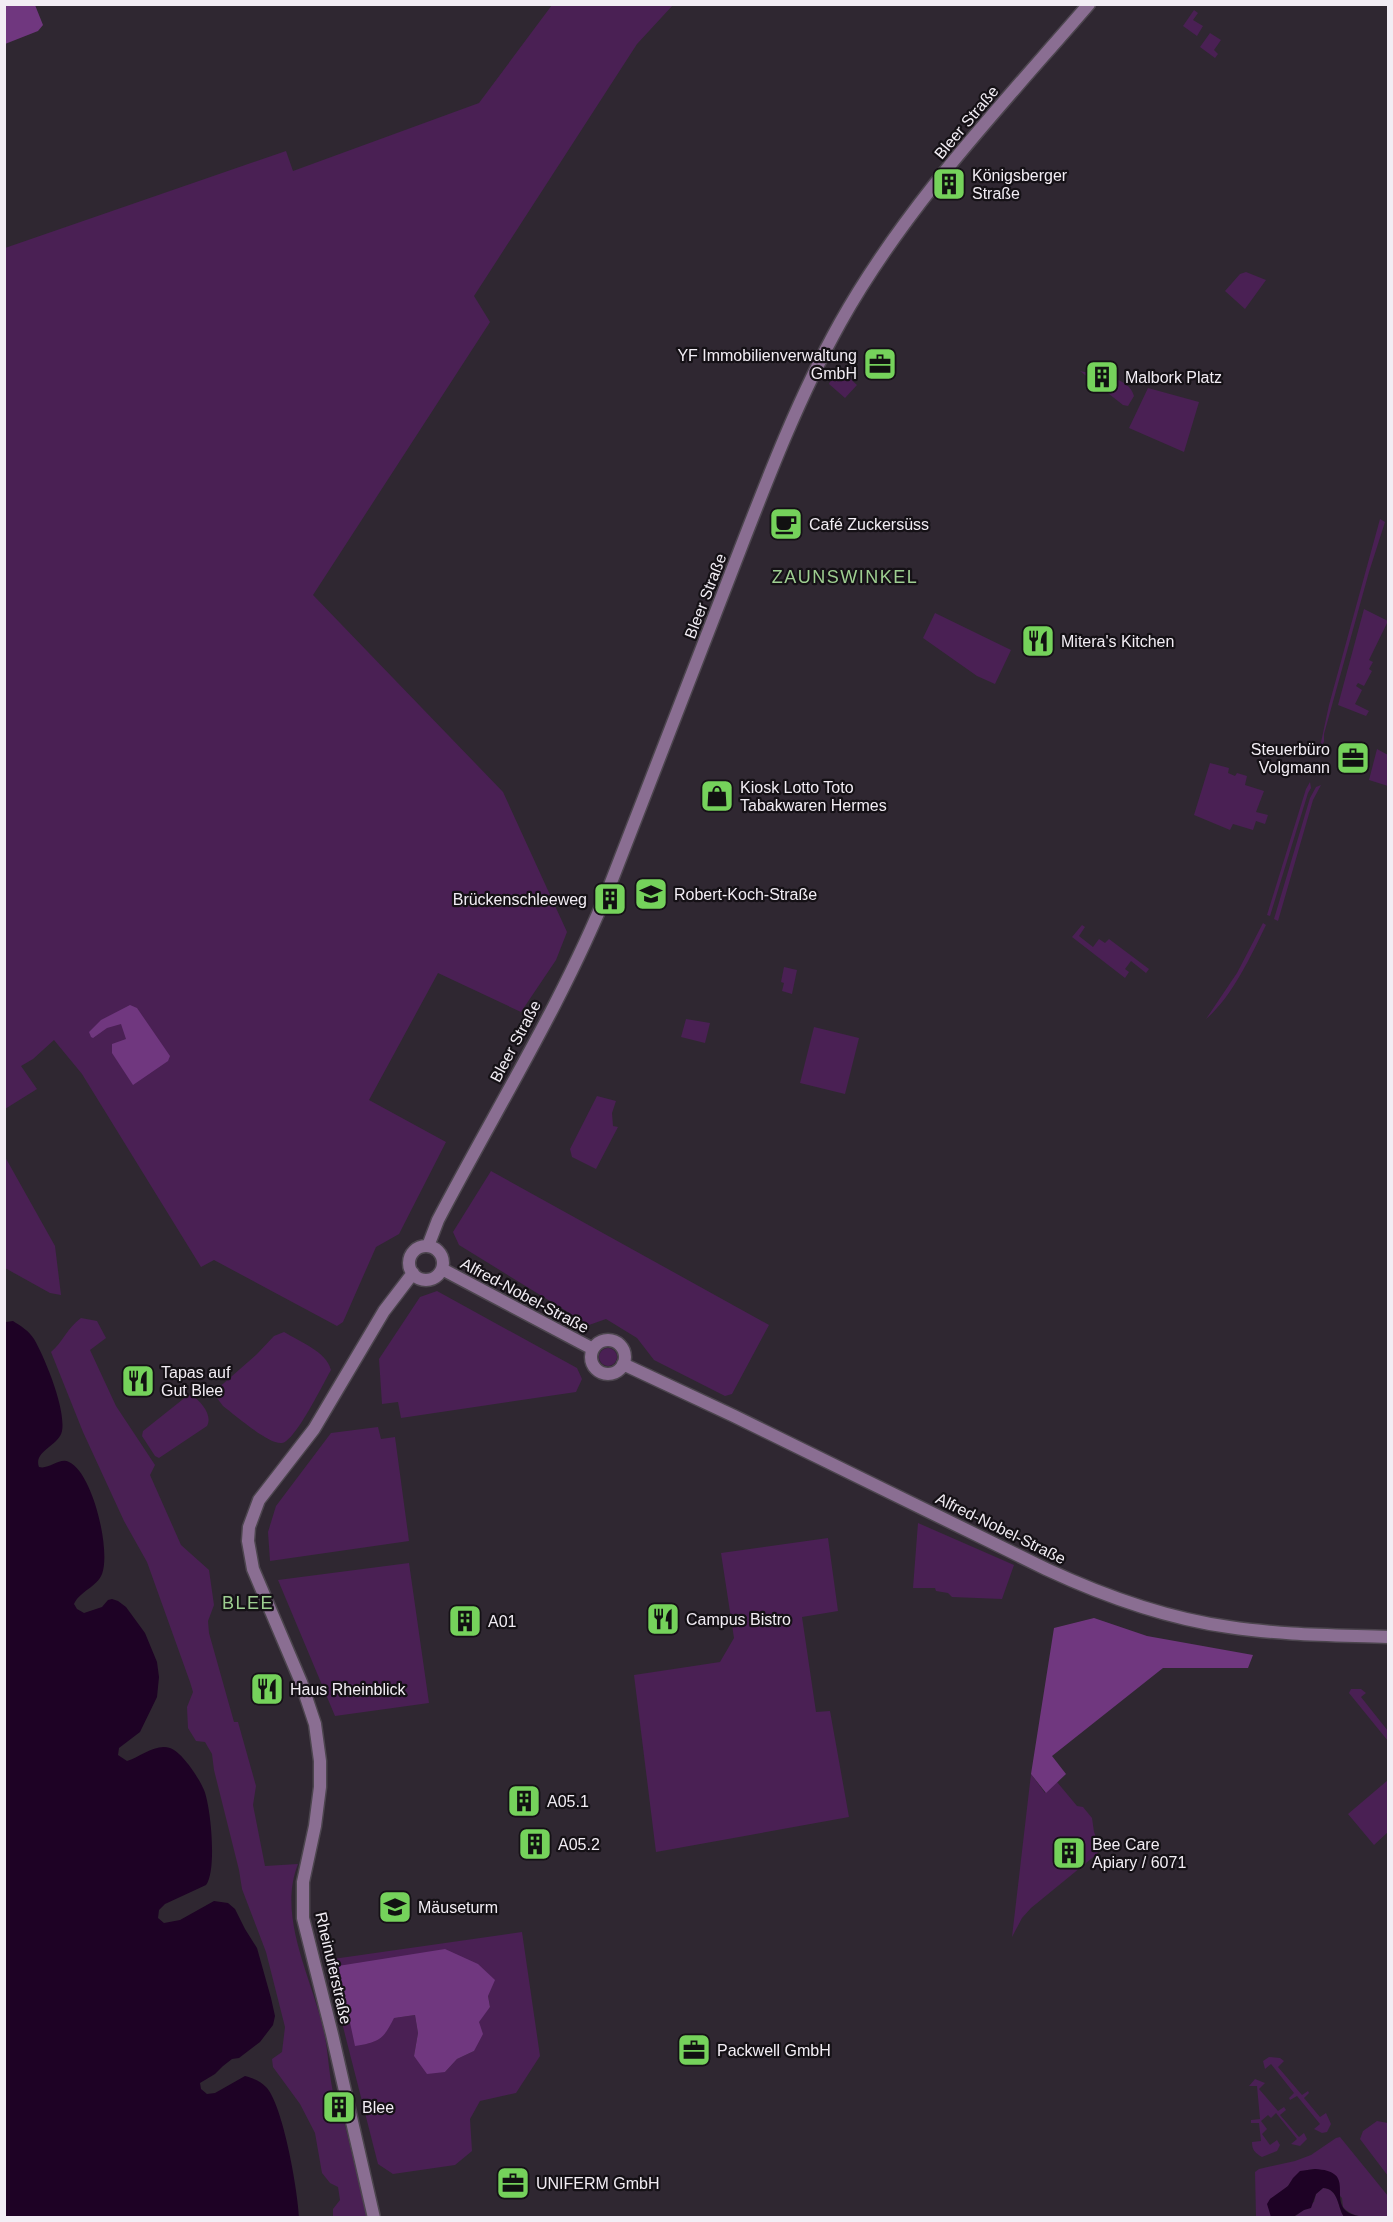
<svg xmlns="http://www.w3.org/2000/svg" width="1393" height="2222" viewBox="0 0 1393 2222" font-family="Helvetica,sans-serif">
  <rect width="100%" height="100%" fill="#2f2731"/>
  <path fill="#4a2054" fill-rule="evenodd" d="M552,5h121l-36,39 -163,252 16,26 -177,273 190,197 64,140 -11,28 -35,52 -83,-39 -69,127 77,42 -47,92 -23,13 -33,75 -6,4 -123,-66 -13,7 -119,-193 -28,-34 -21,19 -12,7 16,23 -32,20v-861l281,-97 7,20 186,-68z
    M1194,10l4,3 -5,7 10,6 -6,10 -14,-10z
    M1210,33l11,7 -7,10 4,4 -3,4 -15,-11z
    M1246,272l20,8 -21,29 -20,-18 15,-17z
    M837,367l20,18 -12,13 -16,-14z
    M1080,371c17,4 49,5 54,25l-6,10 -5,-1z
    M1148,388l51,14 -15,50 -55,-24z
    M1380,519l5,3 -16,50 -45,162v8l-4,5 9,-42z
    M1364,609l24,12 -19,39 4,2 -4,7 3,2 -8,15 -6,-3 -2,3 6,4 -7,14 14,7 -3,5 -28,-11z
    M935,613l76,37 -16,34 -18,-8 -54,-38z
    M1377,749l11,6 -1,21 1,1v9l-19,-6z
    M1210,763l19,5 -1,5 7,3 2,-3 10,3 -2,9 19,6 -8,21 12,3 -3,9 -9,-3 -3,9 -20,-6 -3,6 -36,-15z
    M1310,782l1,6 -3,5 -38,123 -3,-1 39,-126z
    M1321,785l-8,15 -35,121 -4,-2 36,-121 6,-11z
    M1263,923l3,2c-15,31 -34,72 -60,94l31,-46z
    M1082,925l3,2 -6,9 14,11 6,-8 6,4 4,-4 40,30 -3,4 -15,-12 -6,8 4,3 -4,6 -53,-41z
    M784,967l13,3 -5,24 -10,-3 2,-8 -3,-1z
    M686,1019l24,4 -5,20 -24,-6z
    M814,1027l45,11 -14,56 -45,-11z
    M597,1096l19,5 -4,12 1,13 5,1 -22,42 -24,-12 -2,-8z
    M4,1155l51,91 6,49 -11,-2 -45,-25z
    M491,1171l278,154 -37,69 -7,2 -71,-36 -17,-22 -31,-19 -17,6 -130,-80 -6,-13z
    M437,1291l140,77 5,11 -6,13 -175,26 -3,-16 -16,2 -3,-45 41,-62z
    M81,1318l16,3 9,17 -16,12 26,56 39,59 -5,10 31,70 28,25 5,35 -6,16 1,12 25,89h4l18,64 -3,19 12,61 33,-2c-22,55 17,119 27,173 5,26 4,58 18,80l24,100h-34v-8l7,-9 -2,-13 -8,-4 -8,-10 -7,-40 -15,-29 -27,-37 -1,-8 10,-7 3,-25 -19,-75 -24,-63 -3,-19 -25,-100 -2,-16 -7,-12 -9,-1 -8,-13 -1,-21 6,-15 -3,-10 -43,-120 -23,-41 -41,-89 -32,-80c12,-10 16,-24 30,-34z
    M284,1332c16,10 42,19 47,38 -7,12 -36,72 -49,73 -13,2 -47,-28 -59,-37l-6,-8 -1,-8 41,-36 17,-18z
    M599 1357a9 9 0 1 1 18 0a9 9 0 1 1-18 0Z
    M192,1395c9,7 21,20 15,31l-48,32 -4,-2 -13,-20 1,-5 44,-35z
    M378,1427l3,12 14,-2 14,104 -139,20 -2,-29 8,-26 55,-73z
    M918,1523l96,42 -12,34 -50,-2 -4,-4 -12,-2 -1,-3h-22z
    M828,1538l10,73 -36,6 14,95 14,-1 19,106 -193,35 -22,-177 86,-13 14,-24 -13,-85z
    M409,1563l20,140 -94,13 -57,-136z
    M1351,1689h10l5,4 -5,4 27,34v10l-39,-48z
    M1031,1774l14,19 12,-11 20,24 6,1 9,11 2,14 6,16 -3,6 -66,54 -9,10 -10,19z
    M1388,1780v52l-14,13 -26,-31z
    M522,1932l18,124 -24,37 -36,8 -10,18 2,32 -17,14 -62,9 -15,-10 -52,-204zM488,1996l2,11 -12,15 -4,29 -17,8 -12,13 -31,-16 4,-23 -3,-18 -21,3z
    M1269,2057l11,1 4,3 -6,6 24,28 6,-4 1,2 -5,5 16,19 6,-4 5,11 -4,8 -5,1 -8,-4 6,-5 -23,-28 -7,4 -1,-2 5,-5 -23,-29 -6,5 -2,-8z
    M1255,2079l10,4 -6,6 19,22 6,-4 2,3 -6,5 19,22 5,-4 3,6 -7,7 -9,-2 6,-5 -21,-26 -5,5 -3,-3 -7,6 6,8 -5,5 8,11 7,-5 3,5 -3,6 -15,6c-7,-4 -10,-7 -10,-15l9,-1 -2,-18h-8v-3l9,-1 -3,-33h-8z
    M1377,2121l11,2v53l-28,-37 3,-8z
    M1340,2137l48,59v21c-15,0 -34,3 -45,-10l-1,-9 -27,-29c-19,2 -17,6 -28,18 -5,5 -11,8 -17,12l1,18h-15l-1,-45 4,-3 36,-8 16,-6 25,-17z
    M1323,2188c16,1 14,18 21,29l-51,1 21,-16 2,-8z"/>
  <path fill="#70377f" d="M5,4l30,1 8,20 -5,6 -33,13z
    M130,1005l7,3 33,48 -2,5 -35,24 -21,-32v-9l14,-5 -5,-15 -14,4 -14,10 -2,-1 -2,-5 12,-12z
    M1094,1618l53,18 106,19 -5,13h-85l-111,88 14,18 -20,19 -15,-19 23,-146z
    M445,1949l33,15 17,16 -7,16 2,11 -11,15 4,12 -9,17 -17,8 -12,13 -18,2 -13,-18 4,-23 -3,-18 -21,3c-11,22 -15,24 -39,28l-17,-80z"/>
  <path fill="#1e0225" d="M5,1319l1,3 7,-1c8,5 16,10 21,18 11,19 32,70 28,92 -3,15 -29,20 -23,36 10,3 21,-10 30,-5 24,11 42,89 33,112 -5,13 -22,17 -28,30l3,5 7,4 18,-6 6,-7 4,-1 6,2 8,6 19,26 12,29 2,15 -2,20 -17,35 -21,16 -1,7 9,6c13,-4 29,-18 43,-13 12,4 29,30 34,42 7,17 13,81 2,95l-41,19 -6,6 -1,8 6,5 16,-3 34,-19 14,2 7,6 10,20 12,19 14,50 4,18 -2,9 -13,17 -21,16 -7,1 -9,7 -8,8 -15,9 1,6 6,5 8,-1 30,-17c8,2 15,5 21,11 17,17 32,105 33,130h-294z
    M1315,2169c39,2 17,26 30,41 6,6 15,6 23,7h-24c-7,-11 -5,-28 -21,-29l-7,6 -5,14 -7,2 -11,7h-22l-4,-13 3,-5 18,-13 5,-8 7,-7z"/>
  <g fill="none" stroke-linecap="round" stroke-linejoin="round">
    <defs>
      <path id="secondary" d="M428,1246l10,-26c58,-111 125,-218 172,-335 41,-104 81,-208 121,-312 33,-85 65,-171 109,-250 66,-118 161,-217 249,-319
        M409 1263a17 17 0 1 1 34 0a17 17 0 1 1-34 0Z
        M442,1269l151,80
        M591 1357a17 17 0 1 1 34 0a17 17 0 1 1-34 0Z
        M623,1364l111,52 312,153c58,27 118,49 183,58 52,8 106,8 159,10
        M374,2218l-42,-184 -29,-116v-36l12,-56 5,-39v-26l-5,-37 -14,-42 -48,-113 -5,-28 1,-14 10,-27 55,-71 70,-118 29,-38"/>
    </defs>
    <use href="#secondary" stroke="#4c454e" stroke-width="15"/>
    <use href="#secondary" stroke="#8a6e92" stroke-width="12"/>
  </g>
  <defs>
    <symbol id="building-square" viewBox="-11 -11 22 22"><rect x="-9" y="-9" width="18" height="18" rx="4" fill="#75d25b" stroke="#151116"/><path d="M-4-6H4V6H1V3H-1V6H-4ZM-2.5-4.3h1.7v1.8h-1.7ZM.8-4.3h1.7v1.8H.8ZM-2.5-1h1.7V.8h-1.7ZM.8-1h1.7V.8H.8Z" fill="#111"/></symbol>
    <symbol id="office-square" viewBox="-11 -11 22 22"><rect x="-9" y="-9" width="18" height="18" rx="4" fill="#75d25b" stroke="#151116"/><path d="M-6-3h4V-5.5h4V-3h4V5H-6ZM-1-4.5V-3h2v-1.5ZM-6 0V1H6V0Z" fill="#111"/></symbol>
    <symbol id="cafe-square" viewBox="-11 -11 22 22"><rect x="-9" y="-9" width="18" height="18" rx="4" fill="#75d25b" stroke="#151116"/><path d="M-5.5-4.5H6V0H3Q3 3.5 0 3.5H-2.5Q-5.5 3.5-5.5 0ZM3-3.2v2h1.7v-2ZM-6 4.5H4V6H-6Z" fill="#111"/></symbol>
    <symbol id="restaurant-square" viewBox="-11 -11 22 22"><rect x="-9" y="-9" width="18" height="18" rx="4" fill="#75d25b" stroke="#151116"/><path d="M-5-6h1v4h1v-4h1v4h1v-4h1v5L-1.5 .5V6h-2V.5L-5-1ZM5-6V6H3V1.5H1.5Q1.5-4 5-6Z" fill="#111"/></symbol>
    <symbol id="shop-square" viewBox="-11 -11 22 22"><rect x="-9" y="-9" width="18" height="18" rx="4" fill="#75d25b" stroke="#151116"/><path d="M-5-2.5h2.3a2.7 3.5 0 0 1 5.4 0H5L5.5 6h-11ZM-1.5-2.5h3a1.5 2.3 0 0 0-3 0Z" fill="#111"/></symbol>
    <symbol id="school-square" viewBox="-11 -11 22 22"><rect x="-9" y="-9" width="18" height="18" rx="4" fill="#75d25b" stroke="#151116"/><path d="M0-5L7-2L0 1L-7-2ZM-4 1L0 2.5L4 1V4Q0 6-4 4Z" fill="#111"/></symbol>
  </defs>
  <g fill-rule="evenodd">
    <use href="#building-square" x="930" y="165" width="38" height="38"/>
    <use href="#office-square" x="861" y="345" width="38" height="38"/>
    <use href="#building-square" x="1083" y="358" width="38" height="38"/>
    <use href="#cafe-square" x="767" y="505" width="38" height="38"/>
    <use href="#restaurant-square" x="1019" y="622" width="38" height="38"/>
    <use href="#office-square" x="1334" y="739" width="38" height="38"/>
    <use href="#shop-square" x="698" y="777" width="38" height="38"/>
    <use href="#school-square" x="632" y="875" width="38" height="38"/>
    <use href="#building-square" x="591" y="880" width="38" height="38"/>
    <use href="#restaurant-square" x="119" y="1362" width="38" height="38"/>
    <use href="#restaurant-square" x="644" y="1600" width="38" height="38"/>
    <use href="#building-square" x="446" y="1602" width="38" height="38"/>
    <use href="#restaurant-square" x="248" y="1670" width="38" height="38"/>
    <use href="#building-square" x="505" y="1782" width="38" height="38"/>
    <use href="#building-square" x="516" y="1825" width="38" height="38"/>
    <use href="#building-square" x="1050" y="1834" width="38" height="38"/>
    <use href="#school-square" x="376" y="1888" width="38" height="38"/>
    <use href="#office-square" x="675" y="2031" width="38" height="38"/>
    <use href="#building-square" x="320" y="2088" width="38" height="38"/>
    <use href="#office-square" x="494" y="2164" width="38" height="38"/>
  </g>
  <g text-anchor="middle" stroke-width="4.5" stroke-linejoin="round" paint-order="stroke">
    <g font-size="16" fill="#f2edf4" stroke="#151116">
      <text transform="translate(966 122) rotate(-50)" y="6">Bleer Straße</text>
      <text transform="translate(705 596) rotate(-69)" y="6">Bleer Straße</text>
      <text transform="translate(515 1041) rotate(-62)" y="6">Bleer Straße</text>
      <text transform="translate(525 1295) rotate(28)" y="6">Alfred-Nobel-Straße</text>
      <text transform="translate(1001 1528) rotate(26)" y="6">Alfred-Nobel-Straße</text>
      <text transform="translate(334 1968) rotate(77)" y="6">Rheinuferstraße</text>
    </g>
    <g font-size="16" fill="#f2edf4" stroke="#151116" text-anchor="start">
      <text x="972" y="181">Königsberger<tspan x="972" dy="18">Straße</tspan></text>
      <text x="857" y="361" text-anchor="end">YF Immobilienverwaltung<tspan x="857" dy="18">GmbH</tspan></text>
      <text x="1125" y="383">Malbork Platz</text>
      <text x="809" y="530">Café Zuckersüss</text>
      <text x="1061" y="647">Mitera's Kitchen</text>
      <text x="1330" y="755" text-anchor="end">Steuerbüro<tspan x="1330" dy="18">Volgmann</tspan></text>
      <text x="740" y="793">Kiosk Lotto Toto<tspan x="740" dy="18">Tabakwaren Hermes</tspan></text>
      <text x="674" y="900">Robert-Koch-Straße</text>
      <text x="587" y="905" text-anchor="end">Brückenschleeweg</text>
      <text x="161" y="1378">Tapas auf<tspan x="161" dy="18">Gut Blee</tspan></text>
      <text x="686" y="1625">Campus Bistro</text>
      <text x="488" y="1627">A01</text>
      <text x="290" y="1695">Haus Rheinblick</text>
      <text x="547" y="1807">A05.1</text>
      <text x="558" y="1850">A05.2</text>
      <text x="1092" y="1850">Bee Care<tspan x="1092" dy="18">Apiary / 6071</tspan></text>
      <text x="418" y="1913">Mäuseturm</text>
      <text x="717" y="2056">Packwell GmbH</text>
      <text x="362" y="2113">Blee</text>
      <text x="536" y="2189">UNIFERM GmbH</text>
    </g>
    <g font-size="18" letter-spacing="1.5" fill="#9ecf91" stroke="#151116">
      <text x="845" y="583">ZAUNSWINKEL</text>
      <text x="248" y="1609">BLEE</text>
    </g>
  </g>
  <rect width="1393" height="2222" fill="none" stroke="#f2edf4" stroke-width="12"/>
</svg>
